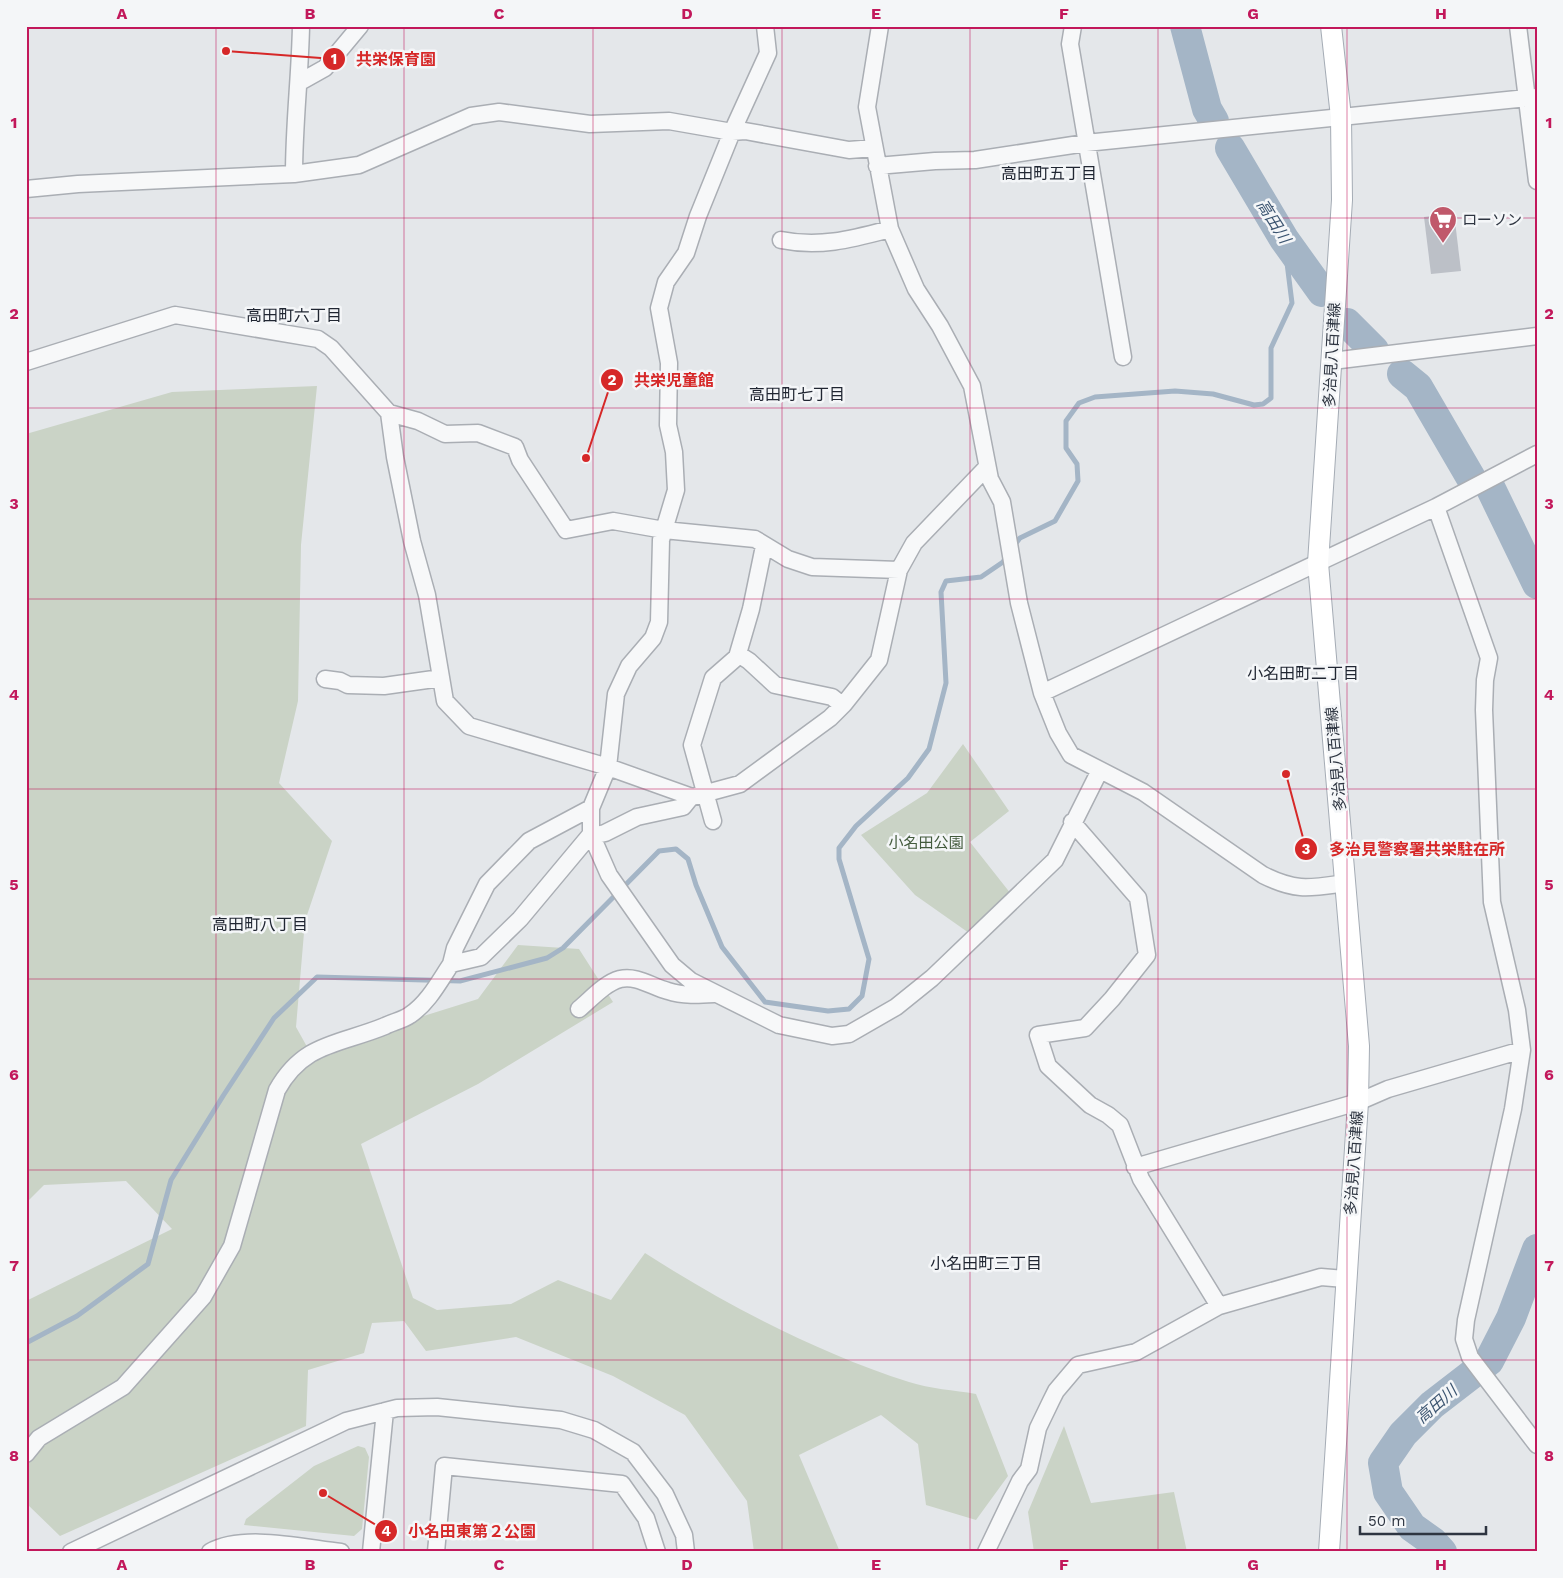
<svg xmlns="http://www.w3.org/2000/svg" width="1563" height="1578" viewBox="0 0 1563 1578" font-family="'Work Sans','Noto Sans JP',sans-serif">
  <rect width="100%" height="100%" fill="#e4e7ea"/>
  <path fill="#cad3c6" d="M317,386l-16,159 -3,156 -19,82 53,58 -27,80 -9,106 19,34 99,-42 64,-20 40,-54 61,4 34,53 -135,82 -117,60 52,154 24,12 74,-6 47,-24 53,20 34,-47c79,51 173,100 264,129 21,7 45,8 67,12l32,82 -32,44 -50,-15 -8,-61 -37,-29 -82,40 41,97h-86l-7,-51 -62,-86 -72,-39 -97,-39 -90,14 -22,-30 -32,2 -8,30 -56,17 -2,56 -246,110 -34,-33v-202l146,-72 -46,-48 -82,4 -18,18v-769l146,-42z
    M963,744l46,67 -39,31 41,52 -42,39 -54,-38 -54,-60 66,-42z
    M1064,1426l27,77 83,-11 13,60h-153l-6,-40z
    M358,1446l7,2 4,9 -7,72 -8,7 -110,-11 2,-6 68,-53z"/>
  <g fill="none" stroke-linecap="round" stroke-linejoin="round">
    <path stroke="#a4b5c6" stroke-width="5" d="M1013,547l7,-9 35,-17 23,-40 -1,-17 -11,-16v-27l13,-18 16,-6 80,-6 38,3 41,11 9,-1 8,-6v-50l21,-45 -8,-64
      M26,1343l51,-27 71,-52 23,-84 52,-84 51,-78 43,-41 143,4 87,-23 16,-10 96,-97 17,-2 12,10 8,26 26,62 43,55 63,9 21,-2 13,-13 7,-37 -30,-100v-11l17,-22 52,-48 21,-29 17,-66 -5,-91 5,-11 35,-4 22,-15 4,-6
      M1441,1552l1,-2"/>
    <path stroke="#a4b5c6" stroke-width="30" d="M1185,26l22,83 7,12
      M1230,148l54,91 38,53
      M1347,323l27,27
      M1402,374l16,13 53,91
      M1491,489l46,95
      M1442,1552l-9,-10 -21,-15 -24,-35 -5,-29 20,-29 29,-29 57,-44 22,-43 26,-69"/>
  </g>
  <path fill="#bcc0c7" d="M1454,213l7,58 -30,3 -7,-57z"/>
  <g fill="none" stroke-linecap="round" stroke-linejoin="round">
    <defs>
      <path id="minor" d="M765,26l3,27 -36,79 -34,84 -12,37 -20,29 -7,26 10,55 -1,62 6,27 2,38 -15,50 -2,82 -6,16 -24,28 -13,28 -8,73 -17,41v26l18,41 63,90 19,16 88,44 53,11 17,-2 47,-27 36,-29 123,-118 44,-88
        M880,26l-13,81 23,122 26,60 24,37 32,60 18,93 12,23 17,101 23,90 16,40 13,22 72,37 120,83c34,17 47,13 83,8
        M1073,26l-3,18 53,313
        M1518,26l19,155
        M300,82l25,-14 35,-42
        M877,166l58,-5 40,-1 111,-17 451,-46
        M294,174c0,-50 6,-98 7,-148
        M26,189l52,-5 216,-10 65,-9 112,-49 28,-4 91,12 79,-3 63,11 13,-1 104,19 25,-2
        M781,240c39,8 71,-1 109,-11
        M1332,361l205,-25
        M26,362l149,-47 143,24 13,9 58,65 6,44 17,84 15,54 18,106 24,25 139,41 84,30 48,-13 90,-66 14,-14 35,-44 20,-90 15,-27 73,-76
        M389,413l29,8 27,13 33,-1 37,14 5,13 46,70 47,-9 51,9 91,9 33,20 24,8 87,3
        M1436,507l53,151 -4,22 -1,30 8,192 25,108 5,40 -9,59 -47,211 -2,19 6,18 67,88
        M738,654l11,7 26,24 57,12 10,8
        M325,679l15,2 8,4 36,1 57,-8
        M1042,693l394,-186 101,-53
        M713,821l-21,-76 21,-67 24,-21 14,-48 13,-63
        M1072,822l66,76 9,57 -35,44 -27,29 -47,7 10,31 42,39 18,10 12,10 21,54 78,127
        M592,836l13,-3 32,-16 46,-10 8,-10
        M451,964l4,-16 32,-64 42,-43 62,-33
        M579,1009c12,-10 26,-26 41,-30 17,-4 32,8 48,12 15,5 31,4 46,3
        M1135,1167l223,-65 30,-13 134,-39
        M26,1454l13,-16 84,-51 80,-90 29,-51 45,-156c27,-48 62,-45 108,-64 8,-4 18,-6 25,-11 18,-12 29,-33 41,-51l30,-7 39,-38 71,-85
        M71,1552l275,-131 51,-13 40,-1 124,13 33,10 39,22 32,42 19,41 2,17
        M210,1552c33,-19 94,-4 131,0
        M371,1552l14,-141
        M436,1552l8,-86 178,18 24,34 11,34
        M986,1552l34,-71 9,-12 9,-41 13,-27 5,-10 22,-26 58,-13 83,-46 102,-29 24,2"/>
      <path id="major" d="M1329,1552l29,-450 1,-56 -41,-483 24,-363 -1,-83 -10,-91"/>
    </defs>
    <use href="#minor" stroke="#aaaeb4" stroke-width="19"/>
    <use href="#major" stroke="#a5acb5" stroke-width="22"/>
    <use href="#minor" stroke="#f7f8f9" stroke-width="16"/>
    <use href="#major" stroke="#fff" stroke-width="20"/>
  </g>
  <path fill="none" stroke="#c2185b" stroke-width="1" stroke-opacity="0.55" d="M216,26v1526M404,26v1526M593,26v1526M782,26v1526M970,26v1526M1158,26v1526M1347,26v1526M26,218h1511M26,408h1511M26,599h1511M26,789h1511M26,979h1511M26,1170h1511M26,1360h1511"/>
  <defs>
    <symbol id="supermarket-pin" viewBox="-11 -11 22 30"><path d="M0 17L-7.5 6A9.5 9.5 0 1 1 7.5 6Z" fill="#c0596b" stroke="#f4f6f8"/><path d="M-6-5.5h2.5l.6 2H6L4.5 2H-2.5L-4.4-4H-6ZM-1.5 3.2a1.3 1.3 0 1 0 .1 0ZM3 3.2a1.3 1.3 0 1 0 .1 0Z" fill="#fff"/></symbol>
  </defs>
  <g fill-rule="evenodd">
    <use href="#supermarket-pin" x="1427" y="204" width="32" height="43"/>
  </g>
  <g text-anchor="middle" stroke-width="5" stroke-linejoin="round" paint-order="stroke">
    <g font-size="15" fill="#2e3541" stroke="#f4f6f8" text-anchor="start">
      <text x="1462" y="225">ローソン</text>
    </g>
    <g font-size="15" fill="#2e3541" stroke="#f4f6f8">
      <text transform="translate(1332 355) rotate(-87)" y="5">多治見八百津線</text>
      <text transform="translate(1336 759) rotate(-95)" y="5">多治見八百津線</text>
      <text transform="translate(1354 1163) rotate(-86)" y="5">多治見八百津線</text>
    </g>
    <g font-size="15" fill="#435b3d" stroke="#f4f6f8">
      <text x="926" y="848">小名田公園</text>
    </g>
    <g font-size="16" fill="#202632" stroke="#f4f6f8">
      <text x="1049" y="179">高田町五丁目</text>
      <text x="294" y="321">高田町六丁目</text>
      <text x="797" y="400">高田町七丁目</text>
      <text x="1303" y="679">小名田町二丁目</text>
      <text x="260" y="930">高田町八丁目</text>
      <text x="986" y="1269">小名田町三丁目</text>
    </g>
    <g font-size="16" font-style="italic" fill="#3c5571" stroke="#f4f6f8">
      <text transform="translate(1274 221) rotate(58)" y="6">高田川</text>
      <text transform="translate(1436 1404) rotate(-41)" y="6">高田川</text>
    </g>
  </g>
  <path fill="none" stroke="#d62828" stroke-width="2" d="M226 51L334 59M586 458L612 380M1286 774L1306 849M323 1493L386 1531"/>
  <g fill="#d62828" stroke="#f4f6f8" stroke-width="2">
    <circle cx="226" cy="51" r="5"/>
    <circle cx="586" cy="458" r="5"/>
    <circle cx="1286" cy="774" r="5"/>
    <circle cx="323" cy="1493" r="5"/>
    <circle cx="334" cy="59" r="12"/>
    <circle cx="612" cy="380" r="12"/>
    <circle cx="1306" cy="849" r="12"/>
    <circle cx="386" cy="1531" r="12"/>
  </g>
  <g font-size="15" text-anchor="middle" font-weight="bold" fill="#fff">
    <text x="334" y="64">1</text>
    <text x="612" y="385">2</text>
    <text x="1306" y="854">3</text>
    <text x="386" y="1536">4</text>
  </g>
  <g font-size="16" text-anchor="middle" font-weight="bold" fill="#d62828" stroke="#f4f6f8" stroke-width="5" stroke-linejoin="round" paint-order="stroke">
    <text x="396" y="65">共栄保育園</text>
    <text x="674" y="386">共栄児童館</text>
    <text x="1417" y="855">多治見警察署共栄駐在所</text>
    <text x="472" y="1537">小名田東第２公園</text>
  </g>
  <rect width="1563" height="1578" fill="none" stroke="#f4f6f8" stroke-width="55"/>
  <path d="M1360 1526v8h126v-8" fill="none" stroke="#2e3541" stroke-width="2.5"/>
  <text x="1368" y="1526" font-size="15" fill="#2e3541" stroke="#f4f6f8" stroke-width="4" paint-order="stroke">50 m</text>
  <rect x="28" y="28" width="1508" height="1522" fill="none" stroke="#c2185b" stroke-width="2"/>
  <g font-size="16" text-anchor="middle" font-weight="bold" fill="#c2185b">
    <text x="122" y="19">A</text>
    <text x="310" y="19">B</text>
    <text x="499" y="19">C</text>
    <text x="687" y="19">D</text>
    <text x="876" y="19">E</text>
    <text x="1064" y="19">F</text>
    <text x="1253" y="19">G</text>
    <text x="1441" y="19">H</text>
    <text x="14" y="128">1</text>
    <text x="1549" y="128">1</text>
    <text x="14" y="319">2</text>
    <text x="1549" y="319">2</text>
    <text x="14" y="509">3</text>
    <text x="1549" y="509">3</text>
    <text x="14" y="700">4</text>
    <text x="1549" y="700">4</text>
    <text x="14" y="890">5</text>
    <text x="1549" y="890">5</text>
    <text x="14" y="1080">6</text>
    <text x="1549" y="1080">6</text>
    <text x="14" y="1271">7</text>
    <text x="1549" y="1271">7</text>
    <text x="14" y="1461">8</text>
    <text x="1549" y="1461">8</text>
    <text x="122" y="1570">A</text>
    <text x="310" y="1570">B</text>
    <text x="499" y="1570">C</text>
    <text x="687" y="1570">D</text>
    <text x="876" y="1570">E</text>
    <text x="1064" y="1570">F</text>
    <text x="1253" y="1570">G</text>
    <text x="1441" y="1570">H</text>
  </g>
</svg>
